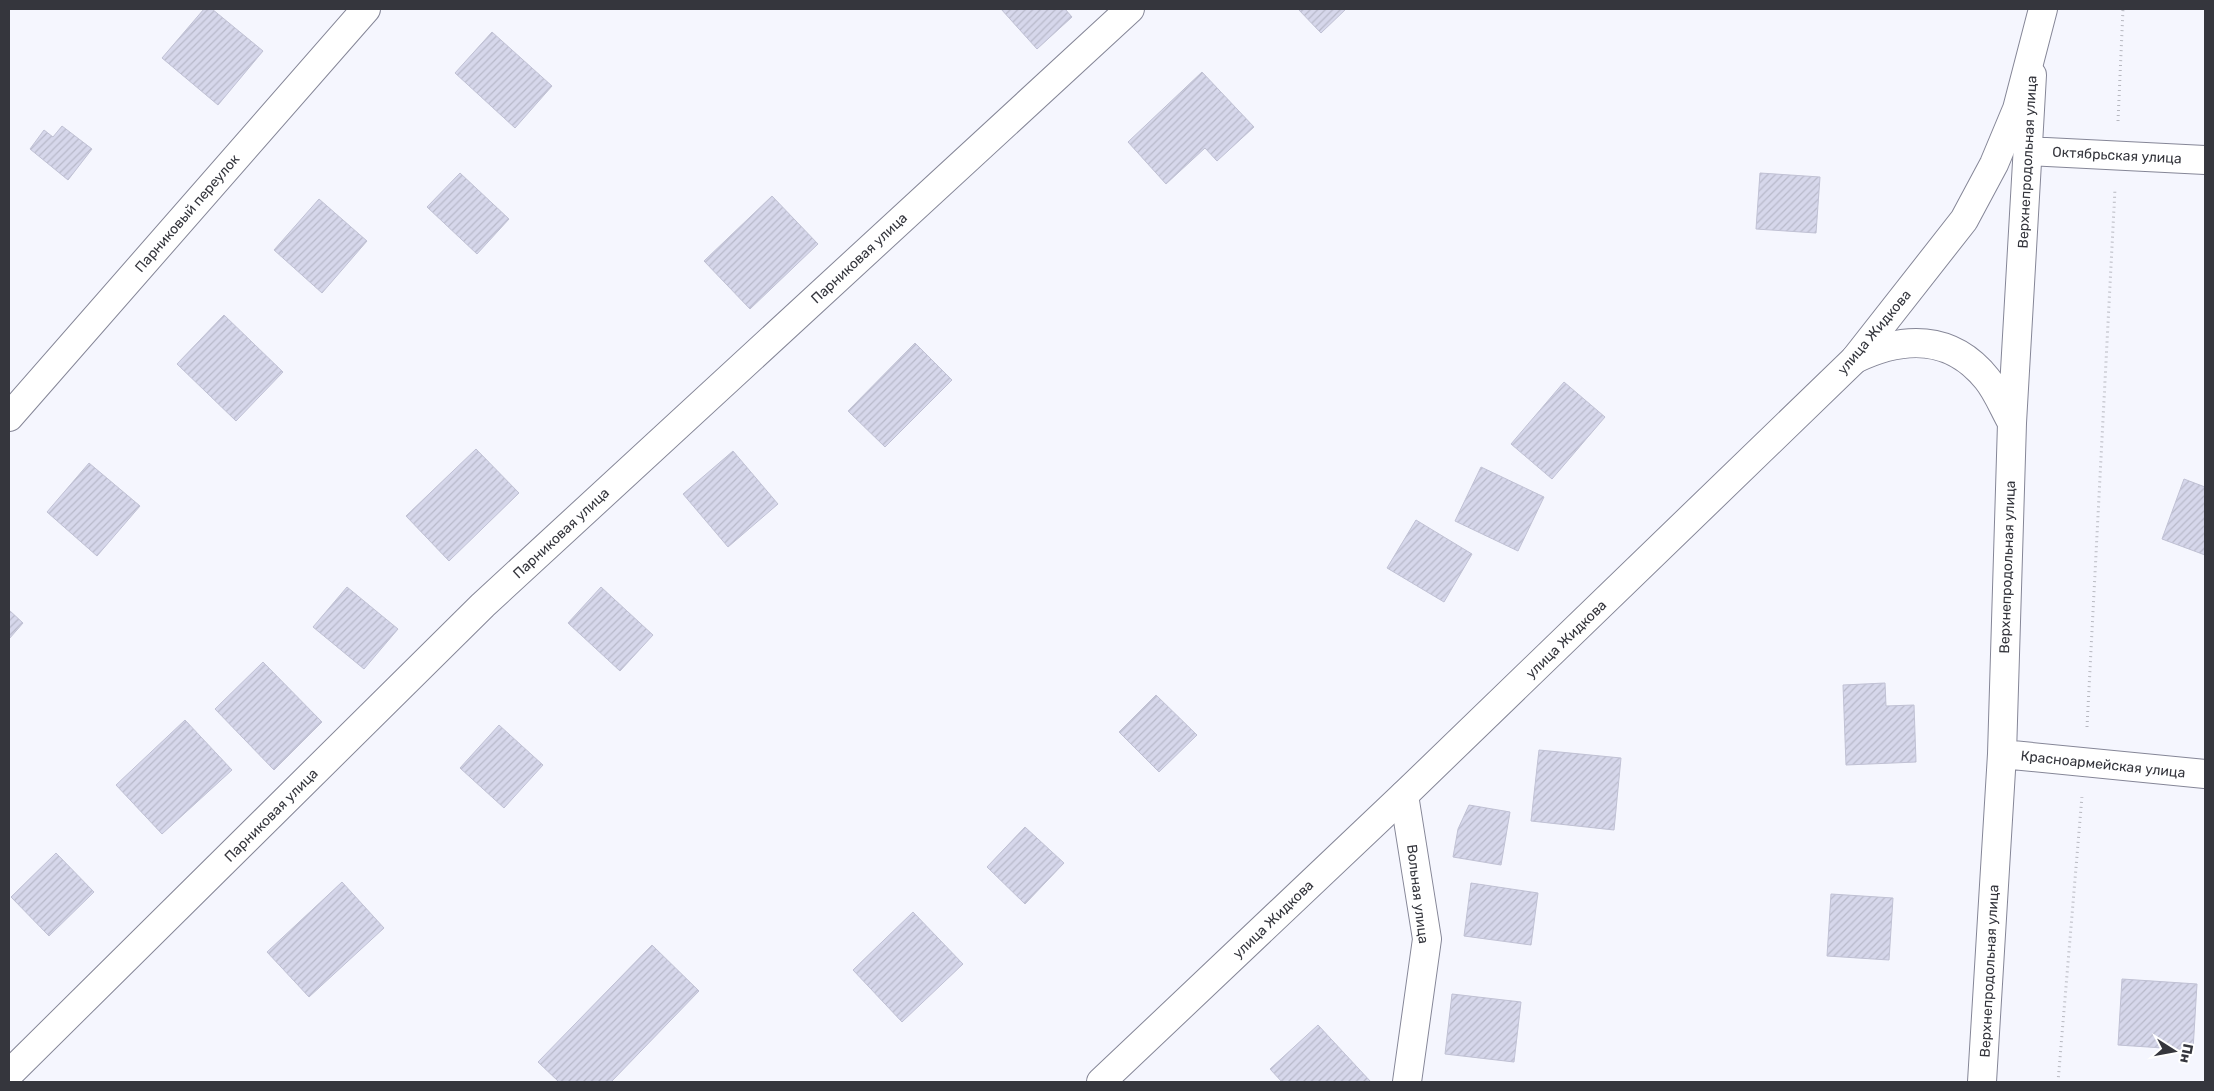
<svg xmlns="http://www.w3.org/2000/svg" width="2214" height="1091" viewBox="0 0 2214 1091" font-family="Rubik,sans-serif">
  <defs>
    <pattern id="building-hatch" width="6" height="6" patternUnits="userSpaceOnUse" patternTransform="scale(1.25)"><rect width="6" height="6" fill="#d6d7eb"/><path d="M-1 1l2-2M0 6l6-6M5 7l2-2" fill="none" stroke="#b8b9ca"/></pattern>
  </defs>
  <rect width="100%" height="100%" fill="#f5f6fe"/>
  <path fill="url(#building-hatch)" stroke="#c0c1d4" d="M204,9h8l51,42 -45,54 -56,-47z
    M1001,9h64l7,8 -35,32z
    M1298,9h48l-25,24z
    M492,32l60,54 -37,42 -60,-55z
    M1202,72l52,55 -37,34 -12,-13 -39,36 -38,-42z
    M62,126l30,23 -24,31 -38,-31 14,-19 9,7z
    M460,173l49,46 -32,35 -50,-47z
    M1760,173l60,4 -4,56 -60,-4z
    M772,196l46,48 -68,65 -46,-48z
    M319,199l48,42 -45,52 -48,-43z
    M224,315l59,57 -47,49 -59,-57z
    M915,343l37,37 -67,67 -37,-36z
    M1564,382l41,35 -53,62 -41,-35z
    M476,449l43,44 -70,68 -43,-45z
    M733,451l45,53 -50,43 -45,-53z
    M89,463l51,43 -43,50 -50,-44z
    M1481,467l63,30 -26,54 -63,-30z
    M2184,479l21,8v68l-43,-16z
    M1416,520l56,34 -28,48 -57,-34z
    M347,587l51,42 -34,40 -51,-42z
    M601,587l52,48 -33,36 -52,-48z
    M9,610l14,13 -14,16z
    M263,662l59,60 -48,48 -59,-61z
    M1885,683l1,23 28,-1 2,57 -70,3 -3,-80z
    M1156,695l41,40 -38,37 -40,-40z
    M185,720l47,50 -70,64 -46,-49z
    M499,725l44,40 -39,43 -44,-40z
    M1539,750l82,8 -7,72 -83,-9z
    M1469,805l41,7 -9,53 -48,-8 5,-28z
    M1025,827l39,36 -39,41 -38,-37z
    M56,853l38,39 -45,44 -38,-39z
    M342,882l42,46 -75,69 -42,-45z
    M1471,883l67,10 -7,52 -67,-9z
    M1831,894l62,4 -4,62 -62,-4z
    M913,912l50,52 -61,58 -49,-52z
    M652,945l47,46 -88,91h-52l-21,-20z
    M2122,979l75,5 -4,66 -75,-5z
    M1452,994l69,8 -7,60 -69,-8z
    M1318,1025l53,57h-89l-12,-13z"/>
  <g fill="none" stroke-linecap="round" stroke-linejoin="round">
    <defs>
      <path id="street" d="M2029,151l176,9
        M1855,359c48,-23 96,-25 132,20 10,12 17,30 25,44
        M9,417l357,-408
        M2002,754l203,20
        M1404,795l23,144 -20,143
        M9,1074l474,-469 647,-596
        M1982,1082l20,-328 10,-331 20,-348"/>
      <path id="secondary" d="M1101,1082l303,-287 451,-436 109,-139 30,-56 23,-55 26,-100"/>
    </defs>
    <use href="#street" stroke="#858697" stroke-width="30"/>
    <use href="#secondary" stroke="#858697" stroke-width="30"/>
    <path stroke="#b7b8c0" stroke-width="3" stroke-dasharray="1 4" stroke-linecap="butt" d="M2118,121l5,-112
      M2087,727l28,-538
      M2058,1082l24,-286"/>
    <use href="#street" stroke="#fff" stroke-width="28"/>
    <use href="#secondary" stroke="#fff" stroke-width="28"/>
  </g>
  <g text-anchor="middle" stroke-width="4.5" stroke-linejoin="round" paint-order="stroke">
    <g font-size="14" fill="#35363d" stroke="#fff">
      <text transform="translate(2117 155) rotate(3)" y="5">Октябрьская улица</text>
      <text transform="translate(2027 162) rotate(-87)" y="5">Верхнепродольная улица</text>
      <text transform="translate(187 213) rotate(-49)" y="5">Парниковый переулок</text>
      <text transform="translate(859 258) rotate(-43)" y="5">Парниковая улица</text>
      <text transform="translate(1874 332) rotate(-50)" y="5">улица Жидкова</text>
      <text transform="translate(561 533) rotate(-43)" y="5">Парниковая улица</text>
      <text transform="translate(2007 567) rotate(-88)" y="5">Верхнепродольная улица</text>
      <text transform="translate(1566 639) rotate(-44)" y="5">улица Жидкова</text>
      <text transform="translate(2103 764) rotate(6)" y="5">Красноармейская улица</text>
      <text transform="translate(271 815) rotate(-45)" y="5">Парниковая улица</text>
      <text transform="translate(1418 894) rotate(83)" y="5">Вольная улица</text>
      <text transform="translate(1273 919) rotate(-44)" y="5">улица Жидкова</text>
      <text transform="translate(1989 971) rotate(-87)" y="5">Верхнепродольная улица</text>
    </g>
  </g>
  <rect width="2214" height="1091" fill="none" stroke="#35363d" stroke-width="20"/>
  <g transform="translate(2174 1051) rotate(101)" stroke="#ffffff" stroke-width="4" paint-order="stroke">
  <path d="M0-4L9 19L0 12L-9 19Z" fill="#35363d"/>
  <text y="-8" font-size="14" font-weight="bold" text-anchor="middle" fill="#35363d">Пн</text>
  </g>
</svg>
